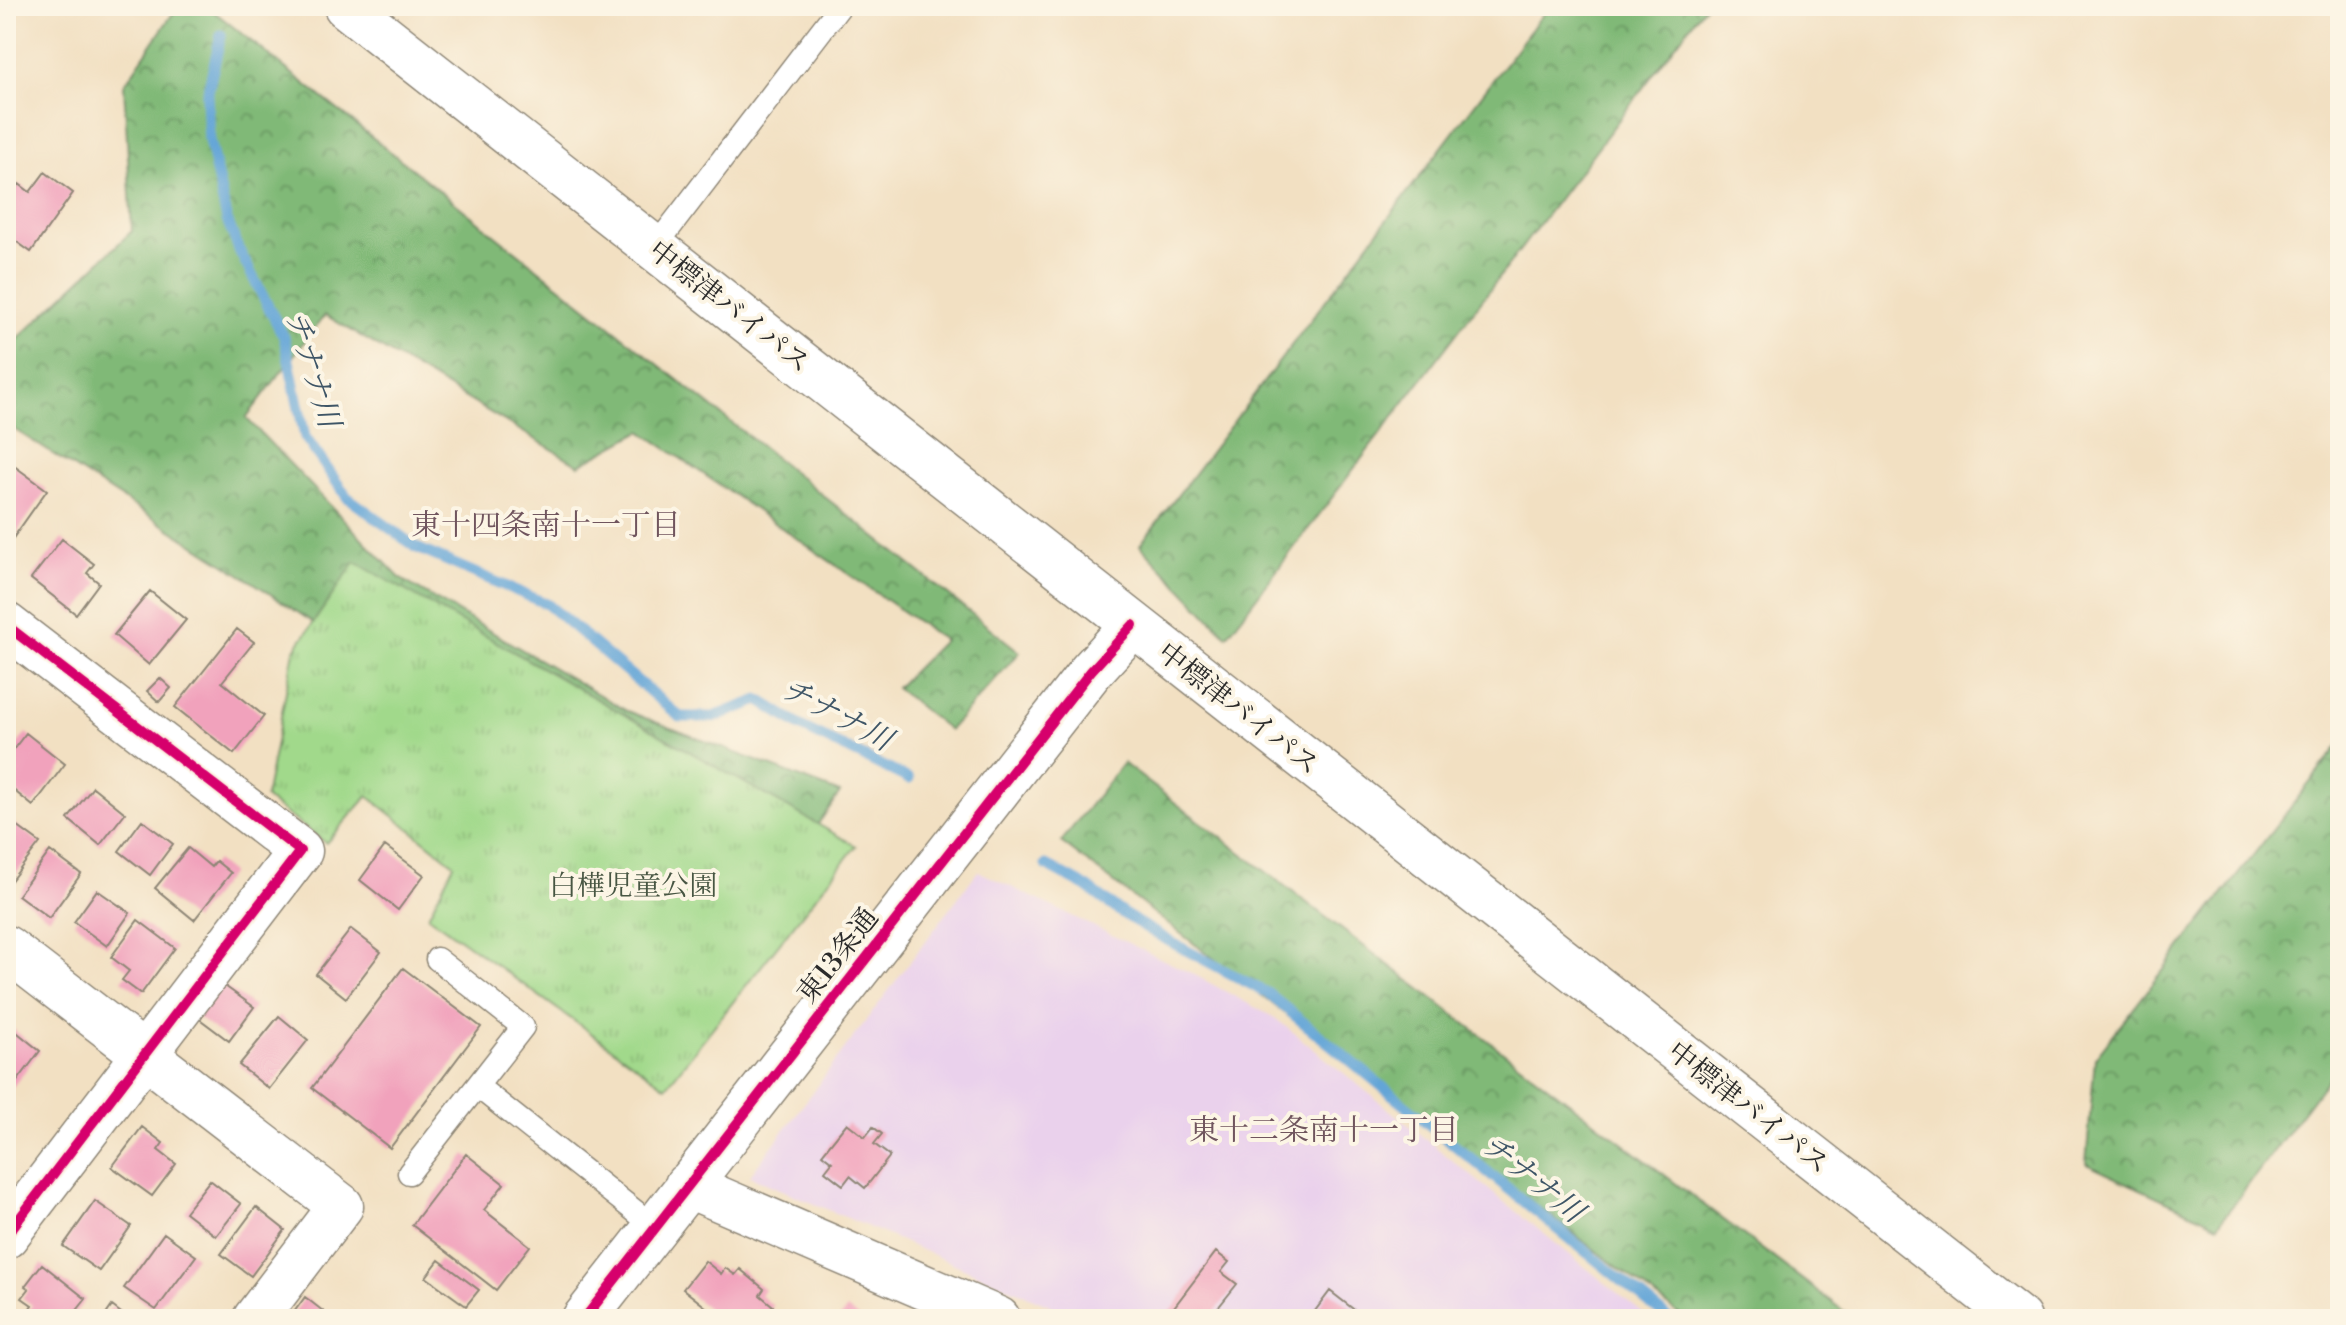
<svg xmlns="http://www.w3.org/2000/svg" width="2346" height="1325" viewBox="0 0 2346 1325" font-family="'Libre Bodoni','Noto Serif JP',serif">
  <defs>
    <pattern id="forest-crowns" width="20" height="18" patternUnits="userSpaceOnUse" patternTransform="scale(2)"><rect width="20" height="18" fill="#80b977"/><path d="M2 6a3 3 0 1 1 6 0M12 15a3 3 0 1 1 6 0" fill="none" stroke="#699762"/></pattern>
    <pattern id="park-tufts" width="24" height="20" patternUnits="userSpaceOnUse" patternTransform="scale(2)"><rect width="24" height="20" fill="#a1d98b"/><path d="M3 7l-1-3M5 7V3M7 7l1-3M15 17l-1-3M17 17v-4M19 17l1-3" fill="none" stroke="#8bba78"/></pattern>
  </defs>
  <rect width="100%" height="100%" fill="#fcf5e5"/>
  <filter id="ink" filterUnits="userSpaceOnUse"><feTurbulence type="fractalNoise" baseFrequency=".0125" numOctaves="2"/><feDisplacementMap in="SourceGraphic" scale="16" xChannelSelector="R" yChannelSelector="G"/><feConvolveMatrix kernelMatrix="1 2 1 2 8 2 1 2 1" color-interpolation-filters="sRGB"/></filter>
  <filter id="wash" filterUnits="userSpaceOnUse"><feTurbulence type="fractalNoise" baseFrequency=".006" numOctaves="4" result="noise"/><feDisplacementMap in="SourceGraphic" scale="32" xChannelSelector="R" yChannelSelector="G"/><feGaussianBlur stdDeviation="1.8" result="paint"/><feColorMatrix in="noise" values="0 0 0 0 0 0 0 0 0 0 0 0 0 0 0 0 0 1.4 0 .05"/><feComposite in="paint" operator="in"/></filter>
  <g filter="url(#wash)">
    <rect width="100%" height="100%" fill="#f2e0c2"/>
    <path fill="#ead1ec" d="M978,871l215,103 82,44 375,301h-568l-332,-143z"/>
    <path fill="url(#forest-crowns)" stroke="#567251" stroke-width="2" d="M178,6h29l813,646 -71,78 -53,-42 48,-48 -303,-209 -62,34 -254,-150 -79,103 155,161 226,132 213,82 -72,101 -297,-166 -217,-145 -248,-159v-74l126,-119 -8,-146z
      M1549,6h156l-478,630 -87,-91z
      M2340,744v319l-122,162 -132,-61 9,-106z
      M1123,763l731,556h-169l-624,-477z"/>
    <path fill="url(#park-tufts)" stroke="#66825b" stroke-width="2" d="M355,562l501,284 -190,241 -238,-171 26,-52 -86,-68 -42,47 -61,-45 29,-147z"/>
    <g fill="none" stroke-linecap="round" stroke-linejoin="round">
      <path stroke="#63a5d7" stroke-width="11" d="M221,35l-14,60 2,45 18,80 13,32 44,85 21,100 42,60 70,51 130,56 133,113h34l45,-17 43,27 107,52
        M1046,865l41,22 35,26 45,27 100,53 402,326"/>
    </g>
    <g id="blocks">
      <path fill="#f1a2bc" d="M45,172l28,21 -42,59 -25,-18v-32l13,-18 11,8z
        M6,460l41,30 -41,58z
        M62,539l32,25 -7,9 12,10 -23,31 -45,-35z
        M150,591l36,29 -37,45 -35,-30z
        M237,629l17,13 -32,40 42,34 -30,38 -59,-47z
        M160,678l11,10 -12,14 -12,-11z
        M26,733l39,31 -32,42 -27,-22v-25z
        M93,787l32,26 -25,32 -32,-26z
        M6,818l34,25 -34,44z
        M142,820l31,24 -23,31 -31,-24z
        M385,846l39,29 -26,35 -38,-30z
        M188,848l23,19 5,-6 15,12 -37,47 -39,-32z
        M50,851l31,23 -32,44 -31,-23z
        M97,890l33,23 -23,33 -33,-24z
        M138,920l37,28 -34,46 -19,-14 7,-9 -18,-14z
        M351,929l30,23 -35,46 -30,-24z
        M403,968l78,59 -91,121 -78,-60z
        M222,984l32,23 -25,34 -32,-24z
        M279,1016l29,24 -39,49 -30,-24z
        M8,1025l32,26 -34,45v-68z
        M847,1123l18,14 8,-10 9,7 -8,10 16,12 -25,32 -15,-12 -7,9 -18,-14 7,-9 -10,-8z
        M142,1127l21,16 -5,7 18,14 -24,32 -40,-29z
        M466,1154l38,30 -20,26 46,36 -34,44 -84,-65z
        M210,1180l31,24 -25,32 -31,-24z
        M95,1201l36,25 -32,45 -36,-25z
        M256,1207l29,23 -34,46 -30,-22z
        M164,1233l32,23 -40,54 -32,-22z
        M1216,1252l13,10 -8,10 16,12 -28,35h-44z
        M439,1260l40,30 -13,16 -40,-29z
        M705,1261l16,13 4,-6 10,7 5,-6 24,20 -4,6 13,11 -4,5 10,8h-58l-38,-30z
        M42,1264l44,35 -16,20h-48l10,-14 -10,-7 7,-9 -4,-3z
        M1330,1291l36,28h-57z
        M305,1297l23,18 -4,4h-35z
        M112,1306l17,13h-26z
        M847,1309l13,10h-21z"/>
    </g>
  </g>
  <g filter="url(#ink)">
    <use href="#blocks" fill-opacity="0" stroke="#8e8676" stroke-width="2"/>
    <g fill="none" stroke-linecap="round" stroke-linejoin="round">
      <defs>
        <path id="lane" d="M655,247l185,-241
          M437,959l86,68 -46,59
          M409,1173l68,-87 178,141"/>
        <path id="street" d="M6,625l294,226 -294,385
          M6,948l335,258 -86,113
          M687,1185l311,134
          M584,1319l507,-648 42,-46"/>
        <path id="highway" d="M346,6l1673,1313"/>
      </defs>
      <use href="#lane" stroke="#8e8676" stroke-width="25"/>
      <use href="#street" stroke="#8e8676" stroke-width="47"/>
      <use href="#highway" stroke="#8e8676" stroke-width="47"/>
      <use href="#lane" stroke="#fff" stroke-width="22"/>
      <use href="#street" stroke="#fff" stroke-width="44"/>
      <use href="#highway" stroke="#fff" stroke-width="44"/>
      <defs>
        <path id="cycleway" d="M6,625l294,226 -294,385
          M584,1319l507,-648 42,-46"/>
      </defs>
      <use href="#cycleway" stroke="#fcf5e5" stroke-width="15"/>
      <use href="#cycleway" stroke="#d6006c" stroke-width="10"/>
    </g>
  </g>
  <g text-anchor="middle" stroke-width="8" stroke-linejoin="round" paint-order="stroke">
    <g font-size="28" fill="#2b2b2b" stroke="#fcf5e5">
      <text transform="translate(730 306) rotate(38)" y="10">中標津バイパス</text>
      <text transform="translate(1239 708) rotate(38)" y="10">中標津バイパス</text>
      <text transform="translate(837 955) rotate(-52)" y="10">東13条通</text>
      <text transform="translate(1749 1107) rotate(38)" y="10">中標津バイパス</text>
    </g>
    <g font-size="28" fill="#485643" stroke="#fcf5e5">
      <text x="633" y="895">白樺児童公園</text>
    </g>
    <g font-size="30" font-style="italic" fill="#3f5667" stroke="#fcf5e5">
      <text transform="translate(313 369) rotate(73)" y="10">チナナ川</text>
      <text transform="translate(837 714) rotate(28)" y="10">チナナ川</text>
      <text transform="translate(1533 1178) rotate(39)" y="10">チナナ川</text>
    </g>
    <g font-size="30" fill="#70555e" stroke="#fcf5e5">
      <text x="546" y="535">東十四条南十一丁目</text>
      <text x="1324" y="1140">東十二条南十一丁目</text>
    </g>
  </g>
  <rect width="2346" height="1325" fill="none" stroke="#fcf5e5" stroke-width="32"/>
</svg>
